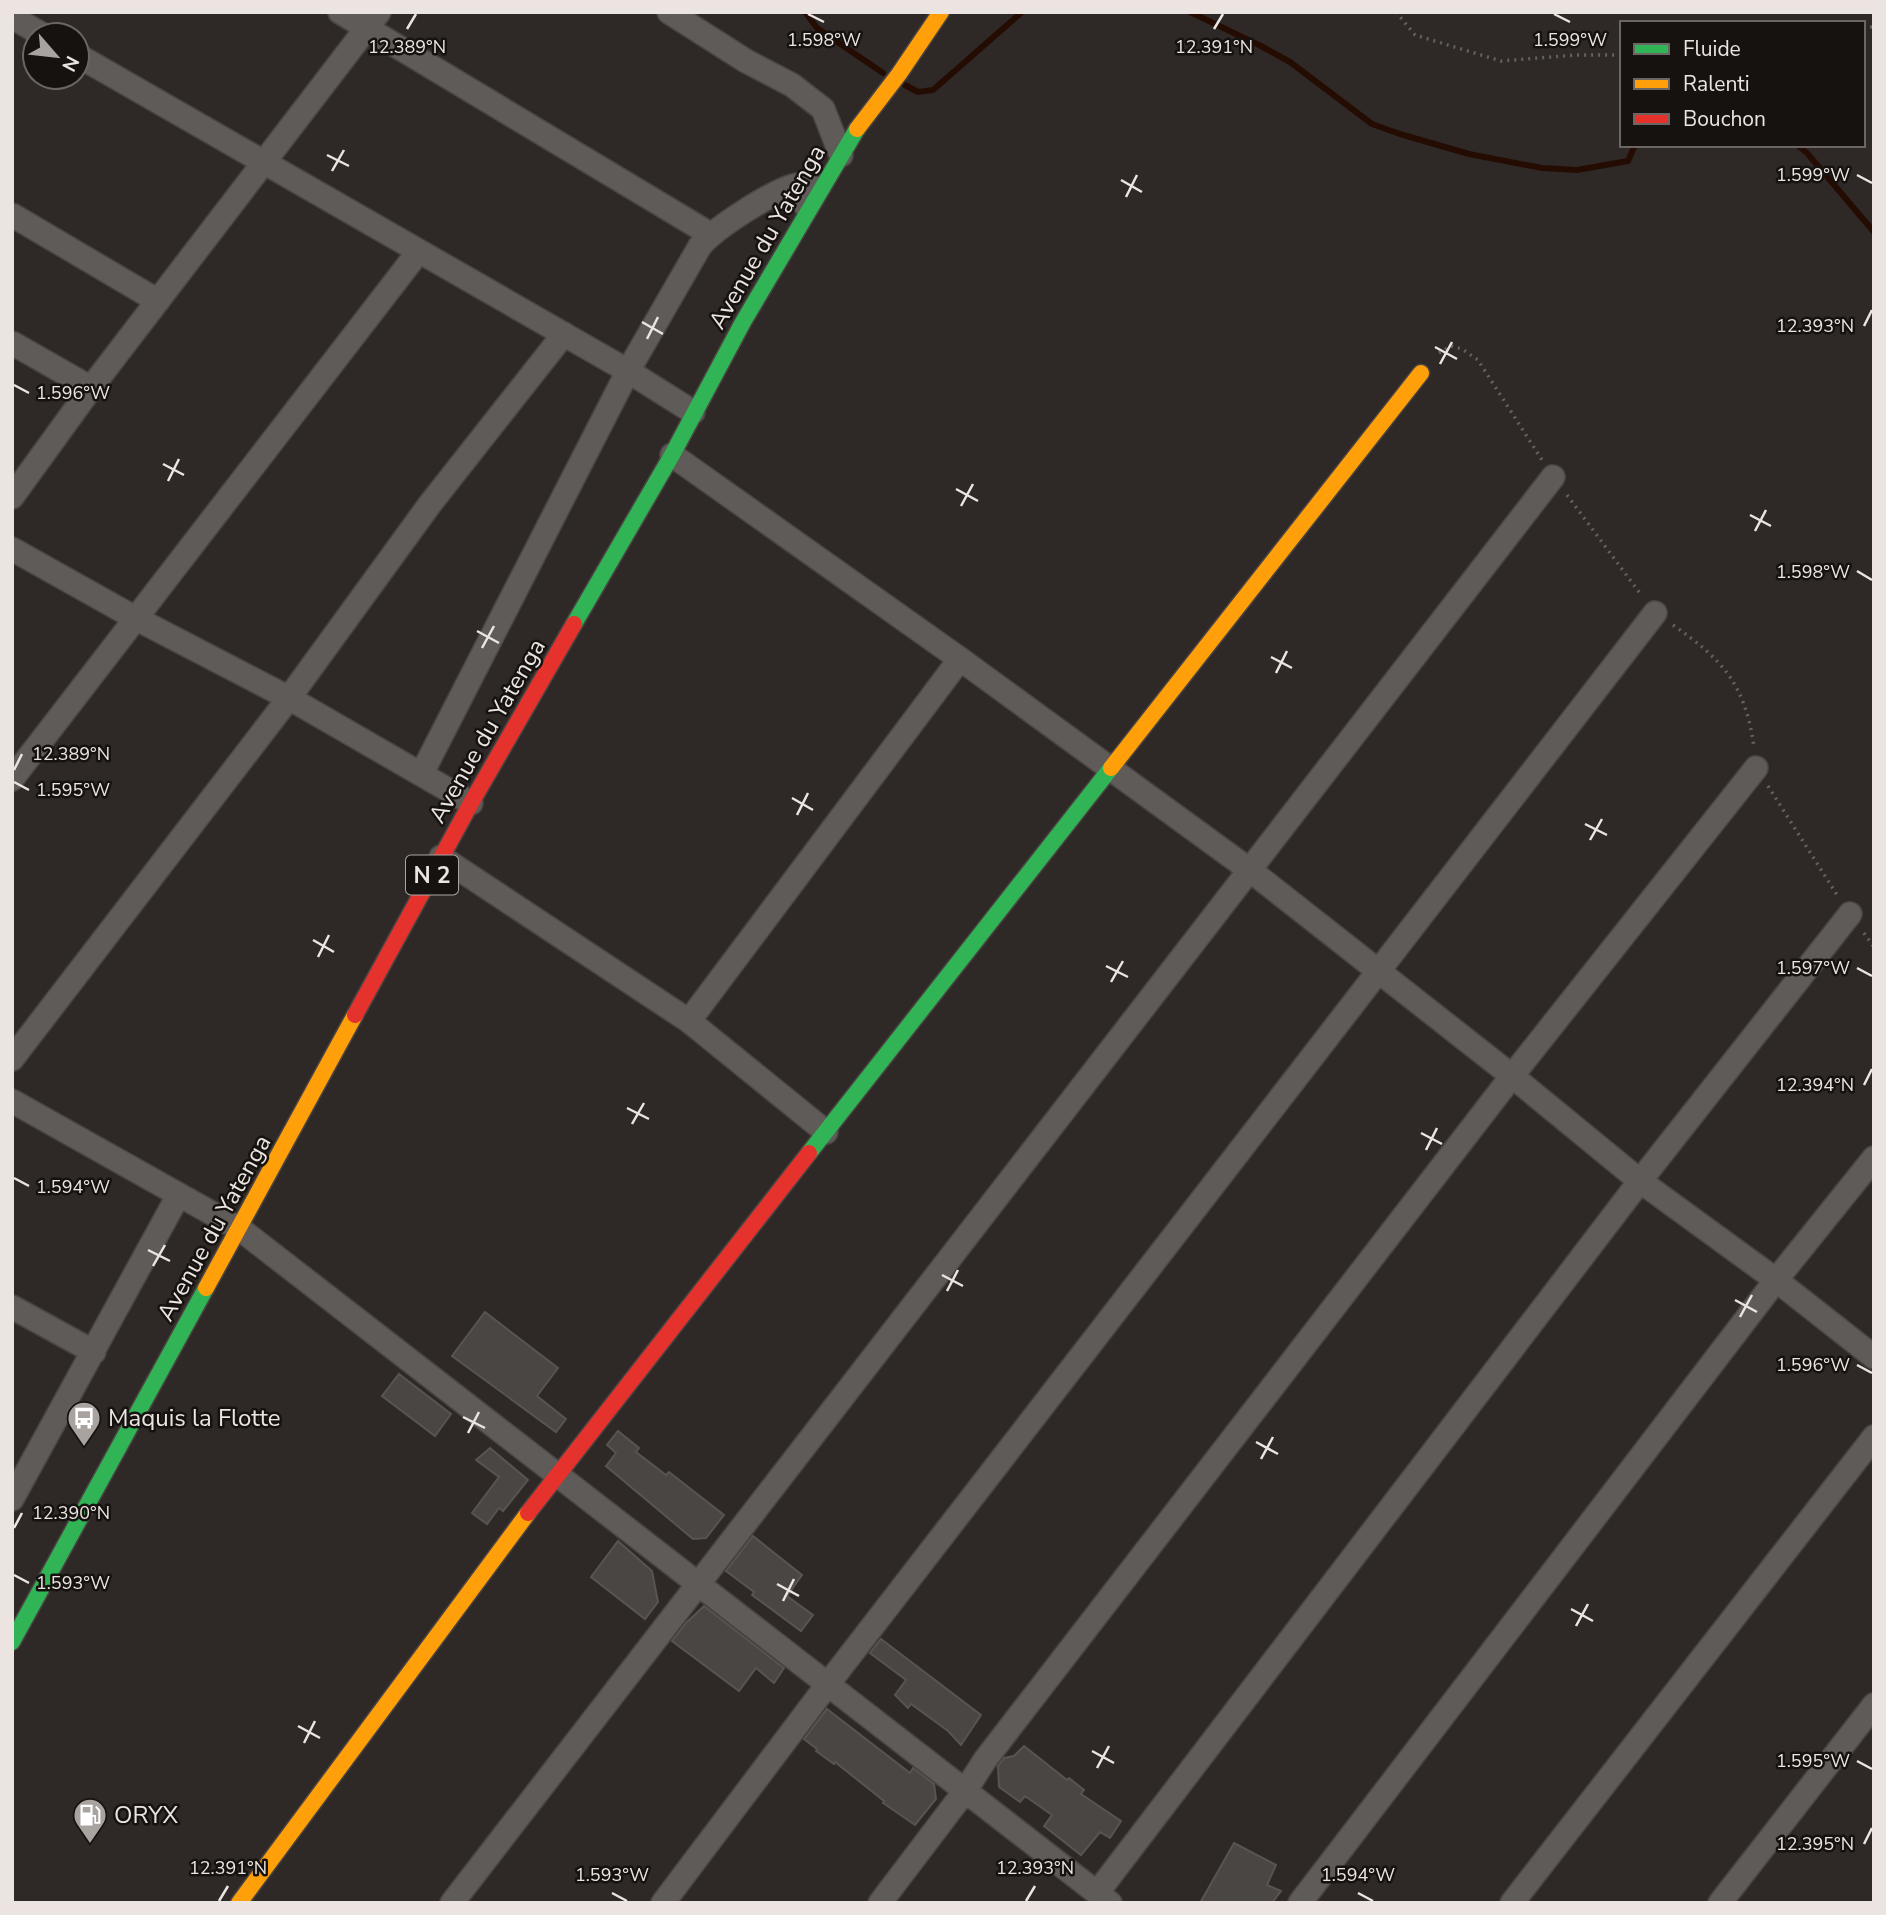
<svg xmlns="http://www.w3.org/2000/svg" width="1886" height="1915" viewBox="0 0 1886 1915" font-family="'Nunito Sans',sans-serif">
  <rect width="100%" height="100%" fill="#2e2926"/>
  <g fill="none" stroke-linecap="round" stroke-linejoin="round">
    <path stroke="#250c03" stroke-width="6" d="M805,12l12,16 66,45
      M1190,12l71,34 29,16 82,62 28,10 69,20 73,14 35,2 51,-9 7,-16
      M905,85l13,7 15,-2 89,-78
      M1797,145l10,8 67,79"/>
  </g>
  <path fill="#4a4644" stroke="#585451" stroke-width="2" d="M485,1312l73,56 -21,28 29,23 -10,13 -104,-76z
    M399,1374l52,40 -16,22 -53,-40z
    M618,1431l21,17 -3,4 30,23 3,-3 55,43 -18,23 -13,1 -87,-73 10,-13 -9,-8z
    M490,1448l38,32 -25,31 -4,-3 -12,16 -15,-11 27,-36 -23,-17z
    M753,1536l49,39 -15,21 26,19 -12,16 -49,-36 2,-3 -28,-21z
    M618,1541l34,30 6,31 -13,17 -54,-42z
    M704,1606l80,62 -10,15 -18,-15 -17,23 -67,-50 14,-18z
    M881,1639l100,76 -20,30 -13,-14 -37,-27 -3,4 -13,-13 11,-15 -36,-27z
    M827,1709l83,64 3,-5 21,16 2,15 -21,26 -32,-22 1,-2 -49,-39 -1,2 -18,-13 1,-2 -13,-10z
    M1024,1746l43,34 2,-2 15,12 -3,4 40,27 -11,17 -10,-6 -19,23 -37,-29 8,-11 -27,-19 -5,6 -21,-15 -1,-21 6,-8 10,-2z
    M1234,1843l42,22 -9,20 14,6 -9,12h-72z"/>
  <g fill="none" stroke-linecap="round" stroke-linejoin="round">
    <defs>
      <path id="street" d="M340,12l370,222
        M669,12l77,49 46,24 31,24 18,46
        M12,17l31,18
        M77,55l551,316 65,41
        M12,215l146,86
        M12,343l79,45
        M672,455l288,204 291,212 261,205 128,105 136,99 98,77
        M12,497l79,-109 288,-376
        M12,549l125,70 152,79 182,105
        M422,773l206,-402 72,-125c15,-18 70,-53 93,-60 5,-2 11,-1 17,-1l-4,21
        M12,779l407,-528
        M441,857l248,164 137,111
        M689,1021l271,-362
        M12,1059l277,-361 141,-194 134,-170
        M12,1101l228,128 870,674
        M12,1307l82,45
        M12,1499l166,-303
        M1097,1893l543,-712 210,-267
        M452,1903l1101,-1426
        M663,1903l165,-219 827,-1071
        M880,1903l85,-112 20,-31 527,-684 244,-308
        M1300,1903l476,-623 98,-122
        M1512,1903l362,-466
        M1720,1903l154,-198"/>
      <path id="fast" d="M574,624l98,-169 71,-133 114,-193
        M809,1153l302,-385
        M12,1642l194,-354"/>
      <path id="slow" d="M857,129l42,-55 42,-62
        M1111,768l310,-395
        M206,1288l149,-273
        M239,1903l289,-390"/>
      <path id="jam" d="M355,1015l116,-212 103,-179
        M528,1513l281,-360"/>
    </defs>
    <use href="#street" stroke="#494442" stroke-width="26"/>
    <use href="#fast" stroke="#494442" stroke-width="19"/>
    <use href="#slow" stroke="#494442" stroke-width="19"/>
    <use href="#jam" stroke="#494442" stroke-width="19"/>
    <path stroke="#64615f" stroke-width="3.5" stroke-dasharray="2 5" stroke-linecap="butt" d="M1396,12l19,23 86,26 75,-6h46
      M1863,27h11
      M1439,353l12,-7 11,3 16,11 64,100
      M1567,495l75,101
      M1673,625c50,35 72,59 81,122
      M1768,786l71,112
      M1864,933l10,14"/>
    <use href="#street" stroke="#5e5b59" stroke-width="23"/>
    <use href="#fast" stroke="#30b455" stroke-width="16"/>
    <use href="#slow" stroke="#ff9f0a" stroke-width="16"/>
    <use href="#jam" stroke="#e5322d" stroke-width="16"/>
  </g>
  <path fill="none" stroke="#ebe4e1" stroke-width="2.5" d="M808,14l16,8M1554,14l16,8M407,29l9,-15M1214,29l9,-15M327,155l22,11M332,171l12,-21M1857,175l15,8M1121,180l21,12M1126,197l11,-22M642,322l21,12M1864,326l8,-16M647,339l11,-22M1435,347l22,12M1440,364l12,-22M14,385l15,8M163,464l21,11M168,481l11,-22M956,489l22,12M961,506l12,-22M1750,515l21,11M1755,531l11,-21M1857,571l15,9M477,631l22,12M482,648l12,-22M1271,657l21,11M1276,673l11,-22M14,770l8,-16M14,782l15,8M792,798l21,12M797,815l11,-22M1585,824l22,11M1590,840l12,-21M313,940l21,12M318,957l11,-22M1106,966l22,11M1857,968l15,8M1111,982l12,-21M1864,1085l8,-16M627,1108l22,11M632,1124l12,-21M1421,1133l21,11M1426,1150l11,-22M14,1178l15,8M148,1250l22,11M153,1266l12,-21M942,1275l21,11M947,1291l11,-21M1735,1300l22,12M1740,1317l12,-22M1857,1365l15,8M463,1417l22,11M468,1433l11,-21M1256,1442l22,12M1261,1459l12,-22M14,1528l8,-15M14,1575l15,8M777,1584l22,12M783,1601l11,-22M1571,1609l22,12M1576,1626l12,-22M298,1726l22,12M304,1743l11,-22M1092,1751l22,12M1857,1761l15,8M1097,1768l12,-22M1864,1844l8,-16M612,1893l15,8M1358,1893l15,8M219,1901l9,-15M1026,1901l9,-15"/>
  <defs>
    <symbol id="bus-pin" viewBox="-11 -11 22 30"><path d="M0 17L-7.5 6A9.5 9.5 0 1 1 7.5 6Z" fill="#a9a3a0" stroke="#161210"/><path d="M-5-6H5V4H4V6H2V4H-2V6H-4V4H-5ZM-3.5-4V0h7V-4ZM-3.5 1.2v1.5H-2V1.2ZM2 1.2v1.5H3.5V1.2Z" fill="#fff"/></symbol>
    <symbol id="fuel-pin" viewBox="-11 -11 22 30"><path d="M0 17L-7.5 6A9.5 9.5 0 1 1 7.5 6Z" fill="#a9a3a0" stroke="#161210"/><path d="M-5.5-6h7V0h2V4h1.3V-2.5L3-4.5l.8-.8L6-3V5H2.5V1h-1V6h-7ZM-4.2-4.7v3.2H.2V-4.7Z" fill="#fff"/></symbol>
  </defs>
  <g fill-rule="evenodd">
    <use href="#bus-pin" x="65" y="1399" width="38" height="52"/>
    <use href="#fuel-pin" x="71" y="1796" width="38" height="52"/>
  </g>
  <g text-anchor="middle" stroke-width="5" stroke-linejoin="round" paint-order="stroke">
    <rect fill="#161210" stroke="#aba5a2" stroke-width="2" x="406" y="855.5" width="52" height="39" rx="5"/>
    <g font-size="23" font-weight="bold" fill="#ebe4e1">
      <text x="432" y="883">N 2</text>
    </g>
    <g font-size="24" fill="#ebe4e1" stroke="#161210">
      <text transform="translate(767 237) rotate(-60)" y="8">Avenue du Yatenga</text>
      <text transform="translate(487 731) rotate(-60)" y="8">Avenue du Yatenga</text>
      <text transform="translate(214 1228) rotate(-61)" y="8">Avenue du Yatenga</text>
    </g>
    <g font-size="24" fill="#ebe4e1" stroke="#161210" text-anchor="start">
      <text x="108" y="1426">Maquis la Flotte</text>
      <text x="114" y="1823">ORYX</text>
    </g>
  </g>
  <g font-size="18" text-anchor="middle" fill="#ebe4e1" stroke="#161210" stroke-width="5" stroke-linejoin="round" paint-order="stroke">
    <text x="824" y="46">1.598°W</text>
    <text x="1570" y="46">1.599°W</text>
    <text x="407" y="53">12.389°N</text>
    <text x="1214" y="53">12.391°N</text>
    <text x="1813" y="181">1.599°W</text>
    <text x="1815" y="332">12.393°N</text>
    <text x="73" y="399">1.596°W</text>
    <text x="1813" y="578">1.598°W</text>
    <text x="71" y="760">12.389°N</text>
    <text x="73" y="796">1.595°W</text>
    <text x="1813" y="974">1.597°W</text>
    <text x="1815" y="1091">12.394°N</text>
    <text x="73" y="1193">1.594°W</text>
    <text x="1813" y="1371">1.596°W</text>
    <text x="71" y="1519">12.390°N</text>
    <text x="73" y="1589">1.593°W</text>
    <text x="1813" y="1767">1.595°W</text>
    <text x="1815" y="1850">12.395°N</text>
    <text x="228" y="1874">12.391°N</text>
    <text x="1035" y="1874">12.393°N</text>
    <text x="612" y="1881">1.593°W</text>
    <text x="1358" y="1881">1.594°W</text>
  </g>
  <rect width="1886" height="1915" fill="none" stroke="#ebe4e1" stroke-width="28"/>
  <rect x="1620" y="21" width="245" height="126" fill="#161210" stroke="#6b6664" stroke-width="2"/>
  <rect x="1634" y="44" width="35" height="10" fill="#30b455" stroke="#6b6664" stroke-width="2"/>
  <text x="1683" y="56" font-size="21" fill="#ebe4e1">Fluide</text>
  <rect x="1634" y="79" width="35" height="10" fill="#ff9f0a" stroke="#6b6664" stroke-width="2"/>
  <text x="1683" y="91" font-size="21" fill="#ebe4e1">Ralenti</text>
  <rect x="1634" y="114" width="35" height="10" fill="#e5322d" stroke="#6b6664" stroke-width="2"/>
  <text x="1683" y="126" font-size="21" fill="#ebe4e1">Bouchon</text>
  <g transform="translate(56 56) rotate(118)"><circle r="33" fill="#161210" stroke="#6b6664" stroke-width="2"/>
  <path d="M0-5L12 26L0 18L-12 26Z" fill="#a9a3a0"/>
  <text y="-10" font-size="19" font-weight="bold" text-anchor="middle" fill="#ebe4e1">N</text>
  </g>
</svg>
